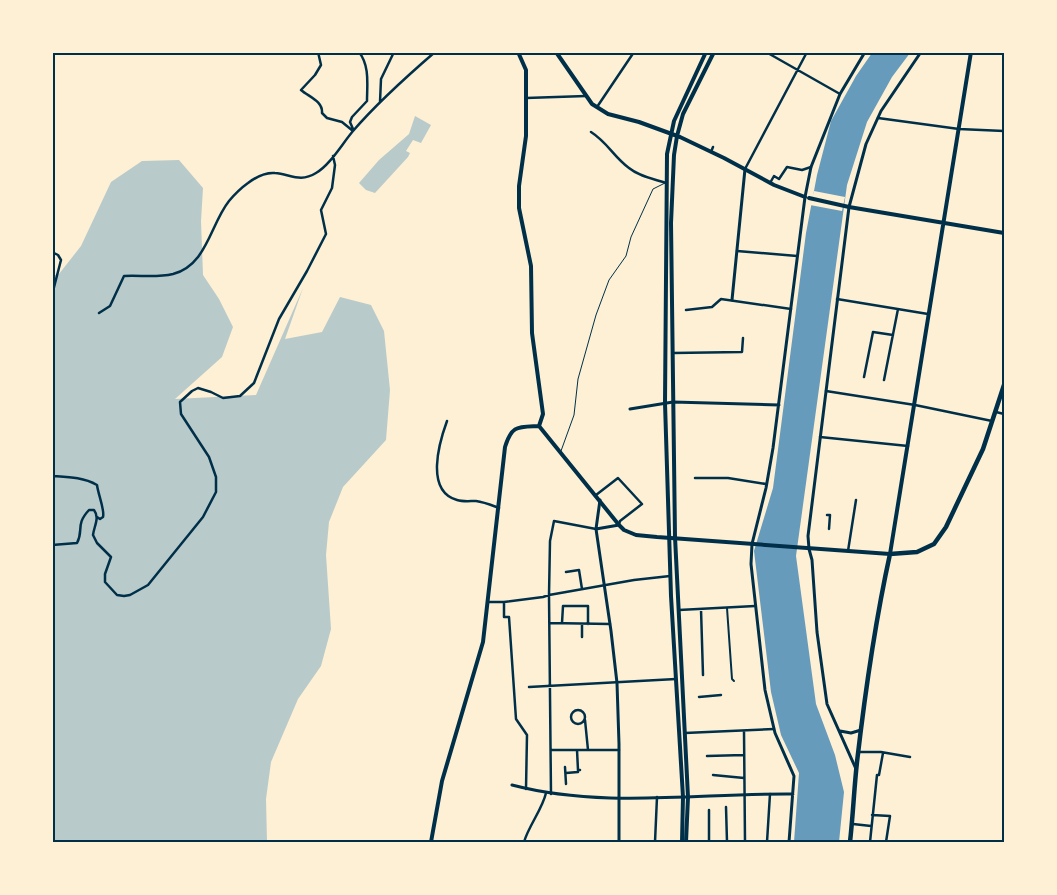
<svg xmlns="http://www.w3.org/2000/svg" width="1057" height="895" viewBox="0 0 1057 895" font-family="'Roboto Condensed',sans-serif">
  <rect width="100%" height="100%" fill="#fdf0d5"/>
  <path fill="#b9caca" d="M415,116l16,9 -10,18 -8,-3 -7,11 4,2 -2,4 -33,36 -9,-3 -7,-7 20,-23 30,-26z
    M179,160l24,28 -2,33 2,54 16,24 14,28 -11,30 -47,42 81,-4 47,-107 -18,51 37,-7 18,-35 31,8 13,26 6,59 -4,50 -43,47 -14,35 -3,33 5,74 -10,37 -23,33 -27,63 -5,37 1,43h-214l-1,-566 7,-2 22,-28 30,-64 31,-21z"/>
  <path fill="#669bbc" d="M872,53h38l-18,24 -25,45 -20,63 -51,371 20,148 19,51 9,37 -5,50h-45l5,-69 -18,-38 -10,-43 -17,-141 19,-63 33,-255 11,-58 14,-54 25,-45z"/>
  <path fill="#fdf0d5" d="M814,191l31,6 -3,14 -32,-6z"/>
  <g fill="none" stroke-linecap="round" stroke-linejoin="round">
    <path stroke="#003049" stroke-width="1" d="M561,451l13,-36 4,-36 18,-64 13,-35 17,-24 5,-19 22,-48 12,-6"/>
    <path stroke="#003049" stroke-width="2" d="M727,608l5,71 2,2"/>
    <path stroke="#003049" stroke-width="2.5" d="M318,52l3,13 -6,10 -14,15c8,7 22,11 21,23l5,5 15,4 11,9
      M766,52l74,42
      M526,98l60,-2
      M380,102l1,-23 13,-27
      M597,107l37,-55
      M878,118l81,11 45,2
      M353,129l-3,-7 2,-5 15,-16c0,-16 3,-35 -8,-49
      M591,132c16,10 23,25 38,36 11,9 25,11 37,15
      M711,152l2,-5
      M745,169l62,-117
      M770,183l4,-7 5,3 8,-12 15,3 9,-3
      M737,251l60,5
      M52,252l6,3 3,5 -9,35
      M837,299l91,15
      M686,310l26,-3 9,-8 70,10
      M99,313l11,-7 14,-30c17,-1 32,2 49,-2 34,-9 37,-49 56,-73 5,-6 12,-13 19,-18 8,-6 17,-11 27,-10 15,1 25,10 41,0 14,-8 26,-29 37,-42 25,-29 53,-54 82,-79
      M673,353l69,-1 1,-14
      M864,377l9,-45 20,3
      M884,380l14,-71
      M826,391l89,14 77,16
      M996,412l8,2
      M447,421c-8,22 -22,70 10,79 6,2 13,1 19,1 8,1 15,4 23,7
      M820,437l88,9
      M52,476c16,1 31,1 45,9 1,9 8,25 6,32l-3,2 -3,-2
      M695,478h33l38,6
      M596,495l22,-17 24,26 -22,17 -1,3
      M827,515h3l-1,14
      M52,545l25,-2c7,-13 -2,-18 12,-33h5c6,8 0,16 -1,25l4,8 14,14 -6,17v8l12,13 7,1 6,-1 18,-10 55,-68 13,-25v-15l-7,-20 -28,-43 -1,-12 12,-11 6,-3 13,4 12,6 17,-2 14,-13 25,-64 28,-48 19,-37 -5,-24 11,-22 3,-23 -2,-9
      M848,551l8,-51
      M566,572l13,-2 3,19
      M488,602h16l39,-5 6,-2 85,-15 36,-4
      M504,602v15h5l7,102 11,16 -1,54
      M701,609l2,66
      M679,610l76,-4
      M550,623l60,1
      M562,623l1,-17h25v18
      M582,637v-13
      M529,687l147,-8
      M699,697l22,-2
      M571 717a7 7 0 1 1 14 0a7 7 0 1 1-14 0Z
      M585,720l3,30
      M744,731l1,111
      M685,733l89,-4
      M552,750h67
      M577,750l1,20h2
      M859,752h22l29,5
      M707,756l37,-1
      M565,767l1,17
      M566,773l12,-1v-2
      M713,775l31,3
      M551,794l-2,-199 1,-54 4,-20 42,8
      M726,807l1,35
      M709,810v32
      M872,815l18,1 -4,26
      M853,824l18,2
      M524,842c5,-17 18,-32 22,-49
      M655,842l2,-45
      M767,842l3,-48
      M870,842l7,-67h2l4,-22"/>
    <path stroke="#003049" stroke-width="3" d="M805,197l6,-30 29,-73 25,-42
      M732,300l13,-131
      M630,409l43,-7 106,3
      M600,500l-4,29 15,102 6,52 2,61v98
      M596,529l23,-4
      M840,731l11,2 10,-3
      M856,769l-29,-65 -10,-72 -5,-72 -3,-11 -1,-13 41,-329 17,-63 15,-33 40,-59
      M512,785c92,24 188,8 281,9
      M789,842l5,-66 -19,-43 -10,-43 -14,-126 1,-20 14,-56 7,-40 32,-251"/>
    <path stroke="#003049" stroke-width="4" d="M556,52l36,52 16,10 31,8 41,15 44,21 50,27 31,12
      M809,198l40,9 155,26
      M890,554l81,-502
      M682,842l1,-45 -12,-201 -6,-193 2,-249 7,-33 32,-69
      M686,842l2,-45 -13,-260 -4,-314 3,-68 3,-19 6,-22 31,-62"/>
    <path stroke="#003049" stroke-width="4" d="M518,52l8,18v66l-7,50v22l12,58 1,67 11,81 -4,12
      M539,426l80,99 5,5 12,5 21,2 233,17
      M431,842l11,-61 41,-139 22,-195c7,-22 12,-20 34,-21"/>
    <path stroke="#003049" stroke-width="4.5" d="M850,842c3,-26 4,-53 7,-80 8,-69 18,-140 33,-208l27,-2 17,-8 12,-17 37,-78 21,-64"/>
  </g>
  <rect width="1057" height="895" fill="none" stroke="#fdf0d5" stroke-width="108"/>
  <rect x="54" y="54" width="949" height="787" fill="none" stroke="#003049" stroke-width="2"/>
</svg>
